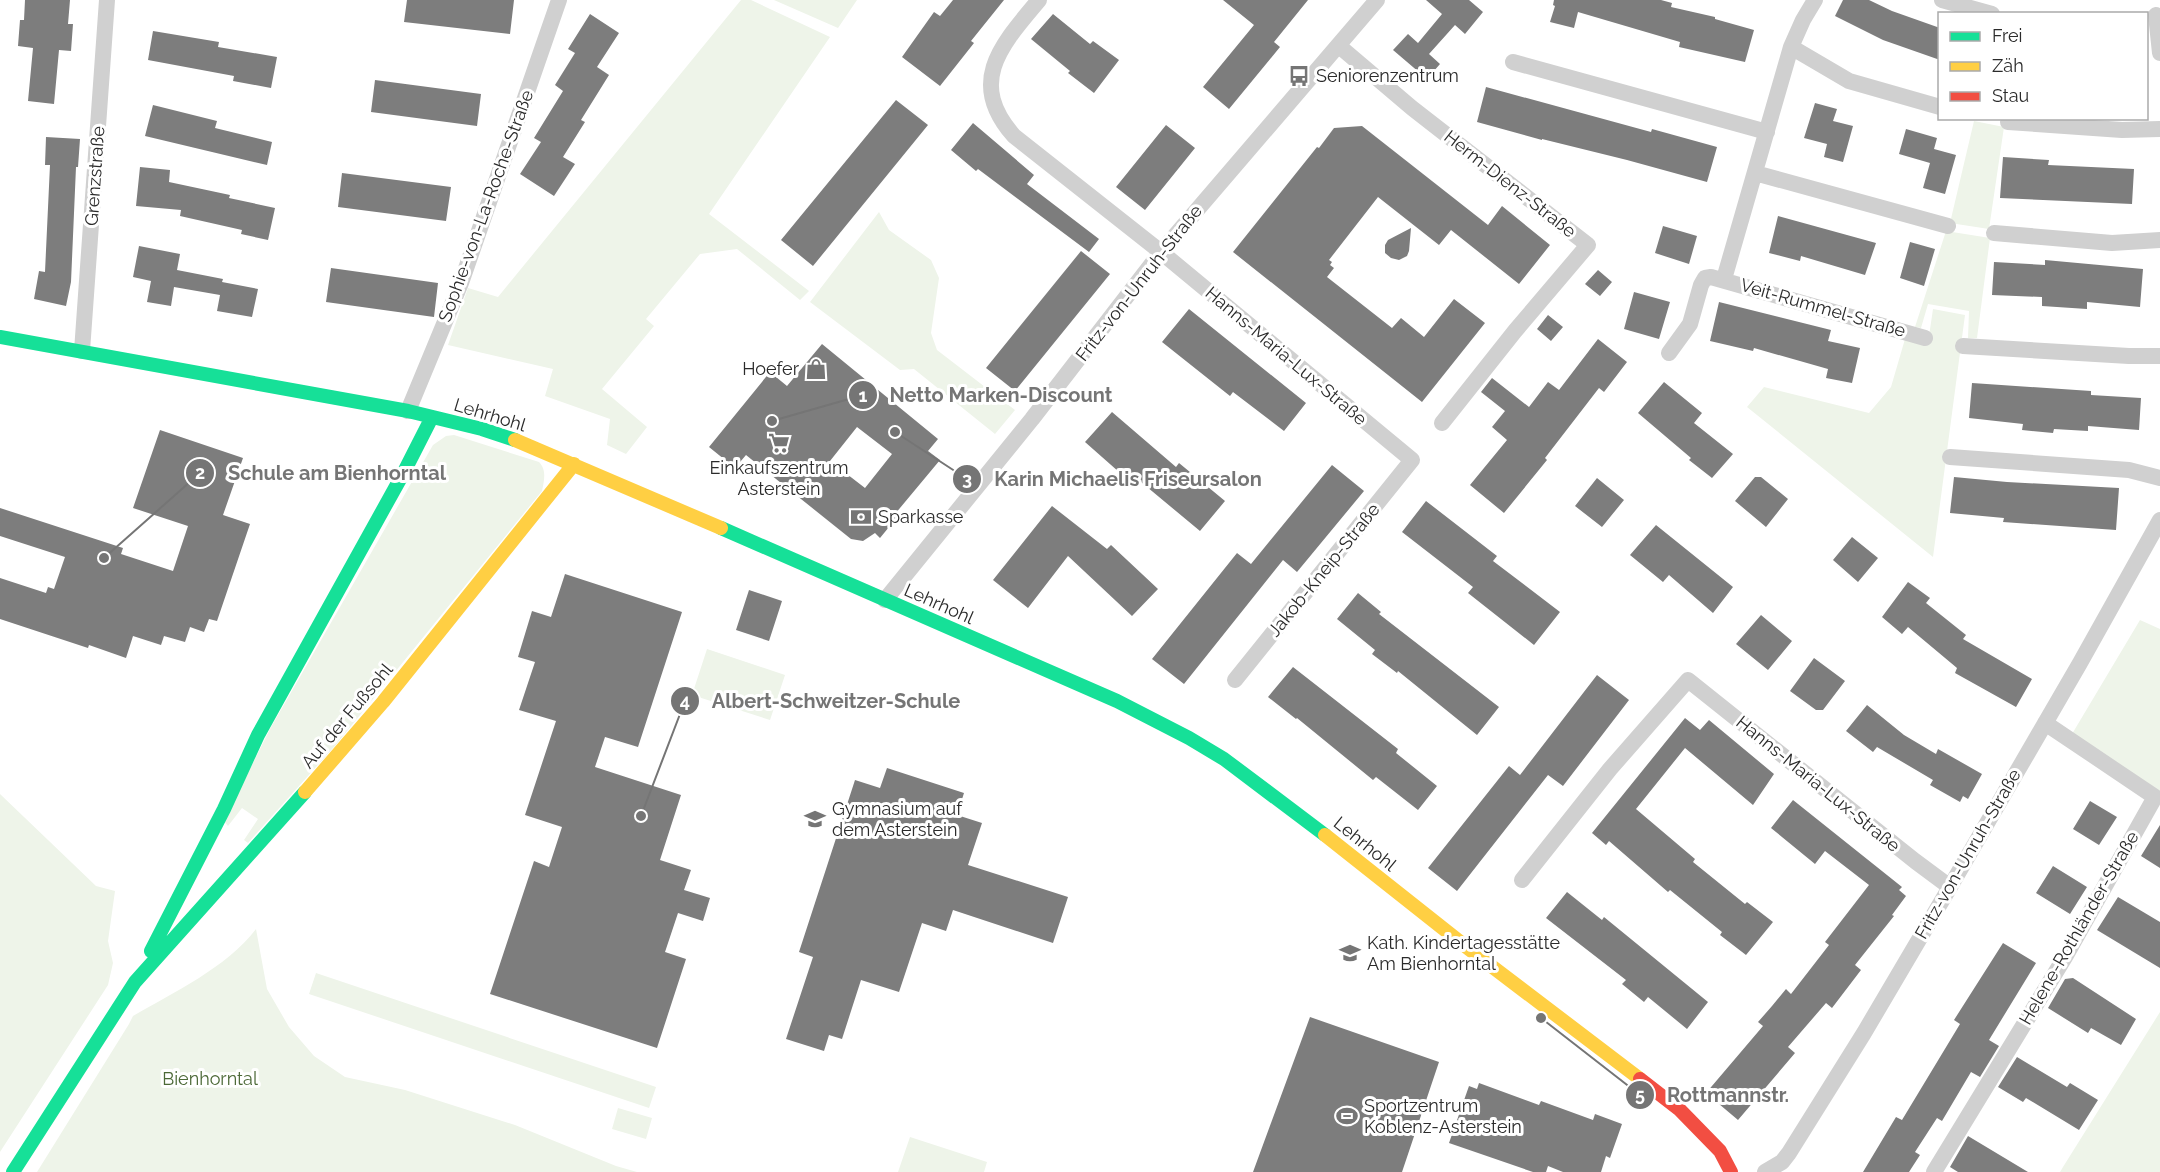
<svg xmlns="http://www.w3.org/2000/svg" width="2160" height="1172" viewBox="0 0 2160 1172" font-family="Raleway,sans-serif">
  <rect width="100%" height="100%" fill="#fff"/>
  <path fill="#eef4e9" d="M741,0h10l79,37 -121,177 100,77 -9,9 -63,-51 -37,5 -54,65 8,7 -52,63 45,38 -21,27 -19,-9 3,-26 -65,-23 8,-27 -105,-24 20,-57 30,9z
    M774,0h83l-19,28z
    M1974,121l30,6 -15,102 -39,-6z
    M879,212l10,18 42,30 8,18 -8,55 6,17 78,60 -20,24 -81,-65 -14,1 -90,-68z
    M1946,231l44,7 -13,100h-9l1,-27 -41,-7 -7,24 -6,-1z
    M1933,309l32,6 -32,242 -186,-150 17,-20 105,26 22,-26 14,-48 23,4z
    M454,435l85,27c8,8 5,19 3,29l-208,256 -86,96 -4,-3 14,-21 -16,-11 -14,18 -4,-5 46,-92 163,-284 13,-9z
    M2140,620l20,9v166l-88,-61z
    M707,649l78,26 -15,45 -78,-25z
    M0,794l96,92 19,5 -7,50 5,22 -5,22 -108,167z
    M256,929l11,60 22,38 25,29 31,21 60,13 110,35 101,41 21,6h-600l92,-148 4,-8c41,-24 93,-48 123,-87z
    M316,973l340,114 -7,21 -340,-114z
    M2160,1012v160h-100l3,-5z
    M618,1108l34,10 -6,21 -34,-10z
    M910,1137l77,25 -3,10h-86z"/>
  <path fill="#7d7d7d" fill-rule="evenodd" d="M25,0h45l-2,24h5l-2,27 -12,-1 -5,54 -26,-3 5,-53 -15,-2 2,-26h4z
    M407,0h107l-4,34 -106,-12z
    M953,0h51l-33,41 3,2 -34,43 -38,-29 32,-45 6,4z
    M1223,0h85l-34,42 6,5 -51,62 -26,-22 51,-62z
    M1426,0h43l14,12 -18,22 -10,-9 -26,29 11,10 -13,15 -34,-29 15,-16 10,9 24,-29z
    M1554,0h107l11,3 -1,4 44,10v2l39,11 -9,32 -66,-15 1,-5 -102,-30 -4,16 -24,-6 5,-16 -2,-1z
    M1843,0h26l23,11 48,17v32l-57,-20 -48,-24z
    M590,14l29,19 -22,34 12,8 -28,45 4,2 -22,35 12,7 -21,32 -34,-22 21,-32 -7,-4 29,-47 -8,-6 20,-32 -7,-4z
    M1053,14l37,30 3,-3 26,19 -25,33 -26,-20 2,-2 -39,-32z
    M153,31l66,11 -1,5 59,10 -6,31 -38,-7 1,-5 -86,-16z
    M375,80l106,14 -4,32 -106,-14z
    M1486,87l165,45 1,-3 65,18 -10,35 -80,-22 -85,-21v1l-65,-18z
    M896,100l32,25 -115,141 -32,-26z
    M1815,103l22,6 -4,12 20,5 -10,36 -19,-5 3,-13 -23,-6z
    M153,105l64,16 -2,7 57,14 -5,23 -122,-29z
    M973,123l61,52 -7,9 72,55 -10,13 -111,-83 -2,2 -25,-21z
    M1166,125l29,23 -50,62 -29,-23z
    M1362,126l126,99 14,-19 48,39 -31,39 -68,-54 -12,15 -61,-48 -49,63 3,2 -2,3 4,3 -7,9 65,51 9,-10 23,19 30,-38 31,24 -63,79 -189,-150 84,-105 2,1 15,-20z
    M1906,129l31,9 -3,11 22,6 -11,39 -22,-6 7,-25 -31,-9z
    M46,137l34,2 -2,28h-2l-5,115 -5,24 -32,-7 5,-28 6,1 5,-107h-5z
    M2003,157l46,3 -1,5 86,4 -2,35 -132,-6z
    M140,167l30,3 -1,12 61,13 -1,3 46,10 -7,32 -27,-6 1,-4 -62,-14 1,-6 -45,-4z
    M342,173l109,14 -5,34 -108,-14z
    M1778,216l98,27 -11,32 -64,-19 -1,5 -31,-8z
    M1663,226l34,10 -8,28 -34,-11z
    M1411,228l-2,23 -2,5 -8,4 -8,-2 -6,-5v-8l3,-5z
    M1910,242l25,7 -11,37 -24,-8z
    M139,246l41,8 -3,16 46,9 -1,3 36,7 -6,28 -35,-6 3,-16 -46,-8 -3,19 -24,-4 4,-21 -18,-4z
    M1081,251l29,23 -95,117 -29,-23z
    M2045,260l98,9 -3,38 -53,-5v7l-45,-3v-9l-50,-2 2,-33 51,3z
    M331,268l107,15 -4,34 -108,-15z
    M1598,270l14,12 -12,14 -15,-12z
    M1634,292l36,10 -11,37 -35,-10z
    M1719,302l112,28 -3,11 32,7 -8,35 -26,-5 2,-9 -74,-21 -1,3 -43,-10z
    M1189,309l117,94 -22,28 -51,-39 -3,4 -68,-54z
    M1548,315l15,12 -12,14 -14,-12z
    M1598,339l29,23 -23,30 -5,-4 -54,70 2,2 -43,53 -34,-28 37,-45 -15,-13 13,-16 -24,-19 11,-14 37,29 19,-25 11,8z
    M822,344l116,95 -10,12 12,9 -45,54 3,2 -18,22 -5,-5 -12,8 -12,-2 -105,-84 -11,13 -26,-21 61,-75 17,14zM857,427l35,27 -27,34 -35,-27z
    M1664,382l38,31 -8,10 39,31 -21,24 -23,-18 2,-2 -53,-45z
    M1972,383l119,8v4l50,3 -2,32 -51,-4v5l-34,-2 -1,4 -31,-3 1,-6 -54,-6z
    M1112,412l64,55 3,-4 46,38 -25,30 -59,-49 -5,5 -51,-45z
    M160,430l83,28 -20,57 27,9 -33,97 -8,-2 -5,13 -14,-5 -5,15 -21,-6 -3,9 -28,-9 -7,22 -37,-13 -1,3 -88,-29v-41l46,15 2,-6 6,2 11,-32 -65,-21v-28l123,40 -2,6 52,17 15,-45 -55,-18z
    M1332,465l32,26 -67,81 -14,-12 -99,124 -32,-25 85,-106 14,11z
    M1755,477h6l27,22 -22,28 -31,-26z
    M1954,477l53,5 112,6 -3,42 -113,-8 1,-4 -54,-5z
    M1597,478l27,22 -22,27 -27,-21z
    M1426,501l71,55 -4,5 67,51 -26,33 -66,-52 5,-6 -71,-55z
    M1052,506l55,43 4,-4 47,44 -26,27 -64,-60 -40,52 -35,-28z
    M1656,525l77,62 -20,26 -44,-38 -6,7 -33,-27z
    M1852,537l26,21 -20,24 -25,-22z
    M565,574l117,38 -44,135 -33,-10 -10,30 86,28 -21,65 31,10 -7,20 26,8 -7,23 -25,-8 -13,39 21,7 -29,89 -167,-54 44,-133 15,6 13,-40 -37,-12 31,-94 -37,-11 16,-48 -17,-5 14,-46 19,6z
    M1908,582l22,16 -4,5 40,32 -3,4 69,40 -16,28 -61,-34 2,-5 -49,-41 -6,7 -20,-17z
    M749,590l33,11 -13,40 -33,-11z
    M1358,593l23,19 -2,2 120,93 -22,28 -79,-64 -1,2 -25,-19 3,-4 -38,-31z
    M1761,615l31,26 -24,29 -32,-26z
    M1814,658l31,23 -22,29h-7l-26,-19z
    M1293,667l105,82 -2,4 41,33 -19,24 -42,-33 -3,3 -76,-62 -1,1 -28,-22z
    M1597,675l32,25 -66,86 -15,-11 -91,116 -29,-23 81,-102 11,9z
    M1867,705l37,30 32,19 2,-5 44,25 -14,25 -5,-3 -3,6 -30,-17 3,-5 -56,-33 -4,5 -27,-21z
    M1685,718l15,12 9,-10 65,54 -21,31 -68,-57 -49,61 59,50 -2,3 52,42 2,-2 26,20 -27,33 -26,-20 2,-3 -52,-42 -2,2 -59,-51 -3,4 -14,-12z
    M887,768l77,25 -7,22 25,8 -14,42 100,32 -15,46 -100,-33 -7,21 -24,-8 -23,69 -38,-12 -19,59 -13,-4 -5,16 -38,-12 27,-82 -14,-5 56,-172 25,8z
    M1793,800l109,87 -3,3 7,6 -14,19 2,1 -39,49 6,5 -29,38 -6,-5 -38,44 7,6 -57,67 -32,-27 57,-67 -5,-4 14,-16 14,-17 5,5 38,-49 -4,-3 44,-57 -44,-34 -10,13 -44,-36z
    M2090,801l27,16 -18,28 -26,-16z
    M2160,825v43l-19,-12z
    M2053,866l34,21 -17,27 -34,-21z
    M1567,892l35,28 2,-3 104,85 -21,27 -39,-32 -4,5 -22,-18 4,-4 -80,-62z
    M2118,897l42,25v46l-63,-38z
    M2003,943l33,20 -47,77 10,6 -19,31 -9,-5 -29,49 -5,-3 -22,34 5,3 -11,17h-46l33,-55 6,3 58,-96 -6,-4z
    M2073,978l63,41 -15,26 -30,-17 -3,5 -40,-25 17,-29z
    M1310,1017l129,45 -37,110h-149z
    M2017,1057l50,30 3,-4 28,17 -19,30 -53,-32 -3,4 -25,-15z
    M1479,1083l60,22 2,-4 52,19 2,-6 27,10 -12,34 -4,-2 -5,16h-38l-15,-6 -2,6h-13l-84,-29 20,-57 8,3z
    M1968,1136l60,36h-70l-8,-5z"/>
  <g fill="none" stroke-linecap="round" stroke-linejoin="round">
    <path stroke="#d0d0d0" stroke-width="16" d="M1039,0c-37,44 -73,82 -25,136l147,116 251,208 -177,220
      M1942,0l50,14
      M2156,15l4,38
      M1339,46l73,62 176,137 -73,86 -73,92
      M1791,47l58,34 91,26
      M1513,62l254,70
      M2008,122l114,8 38,-1
      M1755,173l193,53
      M1994,233l118,10 48,-3
      M1724,279l67,-232 12,-27 12,-20
      M1963,346l166,10h31
      M82,351l25,-351
      M1669,353l21,-29 11,-39 4,-7 6,-1 214,61
      M408,411l53,-128 98,-283
      M1950,457l179,13 31,8
      M885,600l147,-181 129,-167 216,-252
      M1522,880l88,-111 78,-89 227,181 35,26
      M1765,1172l17,-10 7,-9 75,-120 86,-146 130,-224 80,-143
      M1934,1172l131,-215 90,-160 -110,-74"/>
    <path stroke="#16e098" stroke-width="14" d="M0,337l408,74 74,18 33,11
      M721,528l396,173 72,37 35,21 101,76
      M151,951l73,-142 34,-74 146,-263 28,-55
      M13,1172l122,-190 170,-190"/>
    <path stroke="#ffcf43" stroke-width="14" d="M515,440l206,88
      M305,792l78,-90 191,-238
      M1325,835l144,114 171,130"/>
    <path stroke="#f24e42" stroke-width="14" d="M1640,1079l40,31 40,41 11,21"/>
  </g>
  <defs>
    <symbol id="bus-bare" viewBox="-9 -9 18 18"><path d="M-5-6H5V4H4V6H2V4H-2V6H-4V4H-5ZM-3.5-4V0h7V-4ZM-3.5 1.2v1.5H-2V1.2ZM2 1.2v1.5H3.5V1.2Z" fill="#757575" stroke="#fff" stroke-width="2.5" paint-order="stroke"/></symbol>
    <symbol id="shop-bare" viewBox="-9 -9 18 18"><path d="M-5-2.5h2.3a2.7 3.5 0 0 1 5.4 0H5L5.5 6h-11ZM-1.5-2.5h3a1.5 2.3 0 0 0-3 0Z" fill="#757575" stroke="#fff" stroke-width="2.5" paint-order="stroke"/></symbol>
    <symbol id="supermarket-bare" viewBox="-9 -9 18 18"><path d="M-6-5.5h2.5l.6 2H6L4.5 2H-2.5L-4.4-4H-6ZM-1.5 3.2a1.3 1.3 0 1 0 .1 0ZM3 3.2a1.3 1.3 0 1 0 .1 0Z" fill="#757575" stroke="#fff" stroke-width="2.5" paint-order="stroke"/></symbol>
    <symbol id="bank-bare" viewBox="-9 -9 18 18"><path d="M-6-4H6V4H-6ZM0-2.3a2.3 2.3 0 1 0 0 4.6a2.3 2.3 0 1 0 0-4.6Z" fill="#757575" stroke="#fff" stroke-width="2.5" paint-order="stroke"/></symbol>
    <symbol id="school-bare" viewBox="-9 -9 18 18"><path d="M0-5L7-2L0 1L-7-2ZM-4 1L0 2.5L4 1V4Q0 6-4 4Z" fill="#757575" stroke="#fff" stroke-width="2.5" paint-order="stroke"/></symbol>
    <symbol id="stadium-bare" viewBox="-9 -9 18 18"><path d="M0-5a6.5 5 0 1 0 0 10a6.5 5 0 1 0 0-10ZM-3.5-1.8h7v3.6h-7Z" fill="#757575" stroke="#fff" stroke-width="2.5" paint-order="stroke"/></symbol>
  </defs>
  <g fill-rule="evenodd">
    <use href="#bus-bare" x="1284" y="61" width="30" height="30"/>
    <use href="#shop-bare" x="801" y="354" width="30" height="30"/>
    <use href="#supermarket-bare" x="764" y="428" width="30" height="30"/>
    <use href="#bank-bare" x="846" y="502" width="30" height="30"/>
    <use href="#school-bare" x="800" y="804" width="30" height="30"/>
    <use href="#school-bare" x="1335" y="938" width="30" height="30"/>
    <use href="#stadium-bare" x="1332" y="1101" width="30" height="30"/>
  </g>
  <g text-anchor="middle" stroke-width="6" stroke-linejoin="round" paint-order="stroke">
    <g font-size="18" fill="#2b2b2b" stroke="#fff" text-anchor="start">
      <text x="1316" y="82">Seniorenzentrum</text>
      <text x="799" y="375" text-anchor="end">Hoefer</text>
      <text x="779" y="474" text-anchor="middle">Einkaufszentrum<tspan x="779" dy="21">Asterstein</tspan></text>
      <text x="878" y="523">Sparkasse</text>
      <text x="832" y="815">Gymnasium auf<tspan x="832" dy="21">dem Asterstein</tspan></text>
      <text x="1367" y="949">Kath. Kindertagesstätte<tspan x="1367" dy="21">Am Bienhorntal</tspan></text>
      <text x="1364" y="1112">Sportzentrum<tspan x="1364" dy="21">Koblenz-Asterstein</tspan></text>
    </g>
    <g font-size="18" fill="#2b2b2b" stroke="#fff">
      <text transform="translate(95 176) rotate(-86)" y="6">Grenzstraße</text>
      <text transform="translate(1510 184) rotate(38)" y="6">Herm-Dienz-Straße</text>
      <text transform="translate(486 206) rotate(-70)" y="6">Sophie-von-La-Roche-Straße</text>
      <text transform="translate(1139 283) rotate(-52)" y="6">Fritz-von-Unruh-Straße</text>
      <text transform="translate(1823 308) rotate(16)" y="6">Veit-Rummel-Straße</text>
      <text transform="translate(1286 356) rotate(40)" y="6">Hanns-Maria-Lux-Straße</text>
      <text transform="translate(490 415) rotate(17)" y="6">Lehrhohl</text>
      <text transform="translate(1324 570) rotate(-51)" y="6">Jakob-Kneip-Straße</text>
      <text transform="translate(939 604) rotate(24)" y="6">Lehrhohl</text>
      <text transform="translate(347 716) rotate(-50)" y="6">Auf der Fußsohl</text>
      <text transform="translate(1818 784) rotate(39)" y="6">Hanns-Maria-Lux-Straße</text>
      <text transform="translate(1365 844) rotate(39)" y="6">Lehrhohl</text>
      <text transform="translate(1968 854) rotate(-60)" y="6">Fritz-von-Unruh-Straße</text>
      <text transform="translate(2079 928) rotate(-60)" y="6">Helene-Rothländer-Straße</text>
    </g>
    <g font-size="18" fill="#4c6937" stroke="#fff">
      <text x="210" y="1085">Bienhorntal</text>
    </g>
  </g>
  <path fill="none" stroke="#757575" stroke-width="2" d="M772 421L863 395M104 558L200 473M895 432L967 479M641 816L685 701M1541 1018L1640 1095"/>
  <g fill="#757575" stroke="#fff" stroke-width="2">
    <circle cx="772" cy="421" r="6"/>
    <circle cx="104" cy="558" r="6"/>
    <circle cx="895" cy="432" r="6"/>
    <circle cx="641" cy="816" r="6"/>
    <circle cx="1541" cy="1018" r="6"/>
    <circle cx="863" cy="395" r="15"/>
    <circle cx="200" cy="473" r="15"/>
    <circle cx="967" cy="479" r="15"/>
    <circle cx="685" cy="701" r="15"/>
    <circle cx="1640" cy="1095" r="15"/>
  </g>
  <g font-size="18" text-anchor="middle" font-weight="bold" fill="#fff">
    <text x="863" y="402">1</text>
    <text x="200" y="479">2</text>
    <text x="967" y="485">3</text>
    <text x="685" y="707">4</text>
    <text x="1640" y="1101">5</text>
  </g>
  <g font-size="20" text-anchor="middle" font-weight="bold" fill="#757575" stroke="#fff" stroke-width="6" stroke-linejoin="round" paint-order="stroke">
    <text x="1001" y="402">Netto Marken-Discount</text>
    <text x="337" y="480">Schule am Bienhorntal</text>
    <text x="1128" y="486">Karin Michaelis Friseursalon</text>
    <text x="836" y="708">Albert-Schweitzer-Schule</text>
    <text x="1728" y="1102">Rottmannstr.</text>
  </g>
  <rect x="1938" y="12" width="210" height="108" fill="#ffffff" stroke="#aaaaaa" stroke-width="1.5"/>
  <rect x="1950" y="32" width="30" height="9" fill="#16e098" stroke="#aaaaaa" stroke-width="1.5"/>
  <text x="1992" y="42" font-size="18" fill="#2b2b2b">Frei</text>
  <rect x="1950" y="62" width="30" height="9" fill="#ffcf43" stroke="#aaaaaa" stroke-width="1.5"/>
  <text x="1992" y="72" font-size="18" fill="#2b2b2b">Zäh</text>
  <rect x="1950" y="92" width="30" height="9" fill="#f24e42" stroke="#aaaaaa" stroke-width="1.5"/>
  <text x="1992" y="102" font-size="18" fill="#2b2b2b">Stau</text>
</svg>
